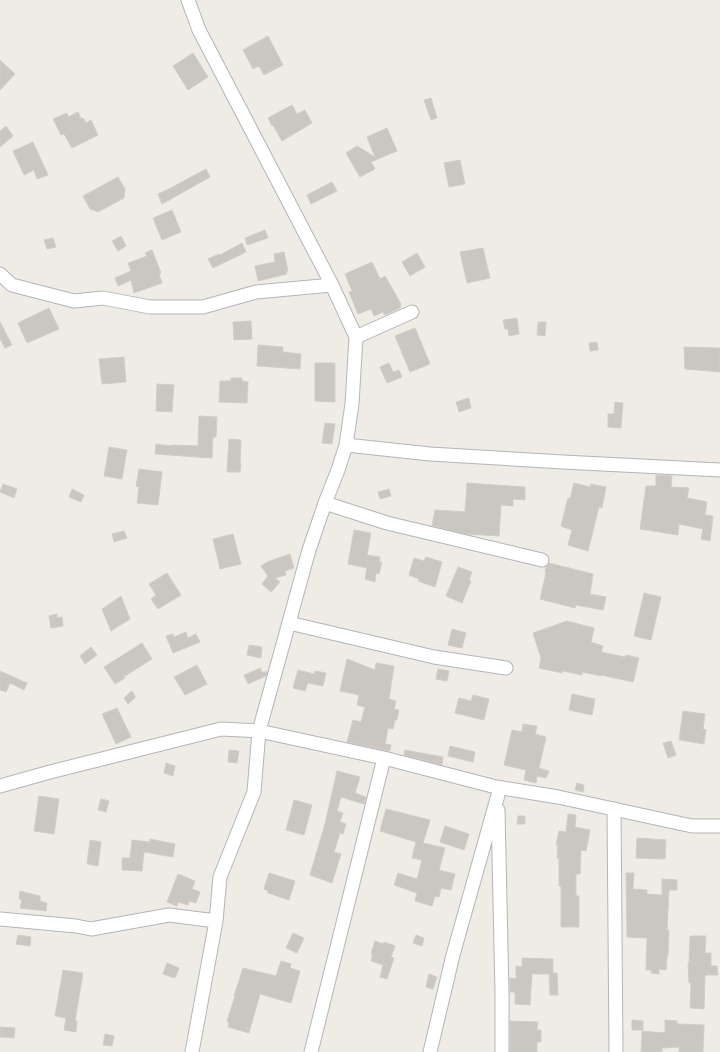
<svg xmlns="http://www.w3.org/2000/svg" width="720" height="1052" viewBox="0 0 720 1052" font-family="'IBM Plex Sans',sans-serif">
  <rect width="100%" height="100%" fill="#eeece5"/>
  <path fill="#cac7c2" stroke="#d2cec4" d="M268,36l15,29 -19,10 -5,-9 -6,3 -10,-19z
    M193,53l15,24 -20,13 -15,-24z
    M0,60l15,14 -15,16z
    M431,98l6,20 -6,2 -7,-20z
    M292,105l5,9 8,-4 7,13 -30,18 -9,-16 -1,1 -4,-8z
    M78,112l3,7 2,-1 3,5 5,-3 7,15 -26,13 -8,-14 -3,1 -8,-16 14,-6 1,4z
    M6,126l7,10 -13,11v-16z
    M387,128l10,23 -26,11 4,7 -15,8 -14,-24 11,-7 18,11 -8,-20z
    M33,142l15,33 -11,4 -3,-9 -10,5 -11,-24z
    M460,160l5,24 -16,3 -5,-24z
    M206,169l4,8 -48,27 -4,-10 9,-4z
    M118,177l7,12 -1,9 -26,14 -8,-3 -7,-13z
    M332,182l5,9 -26,13 -4,-9z
    M172,210l9,22 -19,8 -9,-22z
    M265,230l3,8 -21,7 -2,-7z
    M121,236l5,10 -8,5 -6,-10z
    M53,238l3,9 -9,2 -3,-9z
    M242,243l4,9 -33,16 -5,-9 11,-5 1,1z
    M483,248l7,30 -23,5 -7,-31z
    M152,250l9,23 -2,1 3,9 -28,10 -3,-13 -13,6 -3,-8 16,-7 -3,-8 19,-7 -2,-3z
    M284,252l4,19 -2,1 1,2 -29,7 -3,-15 20,-4 -1,-8z
    M417,253l8,14 -15,9 -8,-14z
    M372,262l8,17 5,-3 16,28 -1,4 -15,7 -2,-3 -9,4 -3,-7 -13,5 -9,-22 3,-1 -7,-17z
    M49,308l10,21 -32,14 -9,-20z
    M517,318l2,16 -10,2 -1,-7h-3l-2,-9z
    M251,321l1,18 -18,1 -1,-18z
    M0,322l12,23 -7,3 -5,-9z
    M538,322h8l-1,14 -8,-1z
    M415,328l15,36 -20,8 -15,-36z
    M597,342l1,8 -8,1 -1,-8z
    M258,345l25,2v5l18,2 -1,15 -43,-3z
    M684,347l36,1v24l-35,-3z
    M124,357l2,25 -24,2 -3,-25z
    M315,363h20v39l-20,-1z
    M389,363l4,9 6,-2 3,7 -15,6 -7,-16z
    M231,378h11v3l6,1 -1,21 -28,-1 1,-21h11z
    M157,384l17,1 -2,27 -16,-1z
    M469,398l2,10 -12,4 -3,-10z
    M615,402l8,1 -2,25 -13,-1v-13h6z
    M199,416l18,1 -1,20h-3l-1,21 -57,-4 1,-10 16,2v-1l26,1z
    M325,423l10,1 -3,20 -10,-1z
    M229,439l12,1 -1,24h1l-1,8h-13z
    M109,447l18,3 -5,29 -18,-3z
    M139,469l23,3 -4,33 -21,-2 2,-16 -3,-1z
    M656,475l16,1 -1,11 18,1 -2,10 20,4 -2,13 8,1 -3,25 -9,-2 2,-10 -24,-5 -1,11 -38,-6 6,-43h10z
    M467,483l58,4v13l-12,-1v7l-12,-1 -2,31 -33,-2 -34,-8 3,-16 30,2z
    M574,483l16,4 1,-3 15,3 -4,21 -3,-1 -11,44 -20,-6 4,-15 -11,-4 7,-28 2,1z
    M3,484l14,5 -3,9 -14,-6z
    M72,489l12,6 -3,7 -12,-5z
    M389,489l2,7 -11,3 -2,-7z
    M354,530l17,3 -4,22 13,2 -1,5h3l-3,12 -3,-1 -1,9 -10,-3 2,-11 -19,-4z
    M124,531l3,7 -13,4 -2,-8z
    M233,534l8,30 -21,5 -7,-30z
    M290,554l4,14 -9,3 1,4 -11,3 5,4 -9,10 -9,-8 6,-8 -7,-10 6,-4z
    M426,557l16,5 -7,25 -17,-6 1,-2 -10,-4 5,-17 10,3z
    M549,563l44,11 -3,20 16,3 -3,13 -27,-5 -1,3 -35,-9 6,-26 -1,-1 1,-5z
    M458,567l14,5 -3,8 2,1 -9,22 -16,-7z
    M167,573l14,22 -23,14 -7,-10 5,-4 -7,-11z
    M644,593l17,4 -10,43 -17,-4z
    M121,596l9,23 -19,12 -9,-22z
    M57,614v4l5,-1 1,9 -12,2 -2,-12z
    M567,621l27,7 -3,14 12,4 -2,6 24,5 1,-2 13,3 -6,24 -32,-7v1l-19,-4v3l-19,-4 -1,2 -23,-5 2,-10 -8,-25z
    M452,629l14,4 -4,15 -14,-3z
    M186,632l2,6 8,-4 4,8 -27,11 -7,-17 7,-2 1,3z
    M142,643l10,16 -27,17 -3,-3 3,5 -10,6 -11,-17z
    M249,645l13,2 -1,11 -14,-3z
    M91,647l6,8 -12,9 -5,-8z
    M347,659l28,11 1,-7 18,3 -5,33 7,2 -2,8 5,1 -2,10h-2l-2,9 -5,-1 -3,16 6,1 -1,6 -43,-9 6,-22 8,2 4,-15 -8,-2 2,-10 -19,-4z
    M197,665l10,19 -22,11 -11,-18z
    M261,668v4h6l-1,4 -18,8 -4,-9z
    M438,669l11,2 -2,10 -11,-2z
    M298,670l16,4 1,-3 11,2 -3,13 -15,-3 -3,8 -12,-3z
    M0,671l27,12 -3,7 -14,-7 -4,9 -6,-2z
    M132,691l3,5v2l-7,6 -4,-6z
    M572,694l23,5 -3,16 -23,-5z
    M473,695l16,4 -5,21 -29,-7 4,-15 12,3z
    M117,708l14,29 -15,7 -14,-30z
    M683,711l22,3 -2,15 3,1 -2,14 -25,-4z
    M523,724l14,2 -2,8 11,3 -7,31 10,3 -3,7 -9,-2 -1,7 -12,-3 2,-10 -22,-5 8,-35 10,2z
    M671,741l5,14 -8,3 -5,-15z
    M450,746l25,6 -2,10 -25,-6z
    M229,750l10,1 -2,12 -9,-1z
    M405,750l38,7 -1,8 -38,-10z
    M166,763l9,3 -2,10 -9,-3z
    M337,771l23,6 -5,16 11,4 -2,7 -23,-7 -4,14 6,2 -3,9 6,2 -3,10 -3,-1 -6,19 7,2 -9,29 -22,-8 15,-51z
    M577,783l7,2 -1,7 -8,-2z
    M39,796l20,3 -5,35 -20,-3z
    M101,799l8,2 -3,11 -8,-2z
    M294,800l18,5 -8,30 -18,-5z
    M386,809l44,11 -7,23 22,5 -6,22 16,4 -4,16 -10,-2 -2,9 -4,-1 -3,10 -17,-5 2,-8 -23,-8 4,-12 19,6 5,-19 -10,-2 4,-16 -36,-11z
    M568,814l8,1 -1,12 15,3 -4,21 -5,-1 -1,24h-4v22h3v31h-18v-41h-2v-28h-2l1,-13h-2l3,-14 7,1z
    M518,816h7v8h-8z
    M445,826l24,8 -5,16 -24,-8z
    M637,838l29,2 -1,19 -29,-1z
    M150,839l25,5 -2,13 -29,-5 -2,19 -20,-1v-12h8l2,-18 18,2z
    M90,840l11,2 -3,24 -11,-2z
    M269,873l26,8 -6,19 -21,-7v-2l-4,-2z
    M626,873h8l-1,16 14,1v4l15,1v-16l15,1v10h-8l-2,40h2l-1,26h-1l-1,14 -7,-1v5l-8,-1v-3h-5l1,-32 -20,-1z
    M178,874l17,7 -3,8 8,3 -4,11 -7,-2 -1,4 -10,-3 -1,4 -10,-4z
    M20,891l20,5v5l7,2 -1,8 -26,-3 2,-8 -3,-1z
    M293,933l11,5 -7,15 -11,-5z
    M18,935l13,2 -1,9 -14,-2z
    M416,935l8,3 -2,8 -9,-3z
    M690,936h16l-1,17h6v13h6l1,9h-13l-1,34 -14,-1 1,-25h-2l-1,-20h1z
    M375,941l8,3 1,-2 11,4 -4,11 3,1 -7,21 -7,-2 3,-12 -12,-4 2,-7h-2z
    M522,958l31,1v14h4l1,22h-8l-1,-21h-17l-2,31 -15,-1v-12h-5v-14l6,1v-13l6,1z
    M281,961l10,3 -1,4 10,3 -9,32 -31,-9 -11,39 -21,-6 1,-5 -2,-1 8,-25h-1l9,-28 33,8z
    M167,963l12,5 -4,10 -12,-4z
    M63,970l20,3 -8,48h2l-1,11 -12,-2 2,-12 -11,-2z
    M429,974l8,3 -4,12 -7,-2z
    M632,1020l11,1v9h-11z
    M665,1020l12,1v3l27,1 -1,27h-24v-5l-17,1v4h-21l1,-21 23,2z
    M510,1021l28,1 -1,8h4v12h-4v10h-27z
    M0,1027l15,1 -1,10 -14,-1z
    M105,1034l9,2 -2,10 -9,-1z"/>
  <g fill="none" stroke-linecap="round" stroke-linejoin="round">
    <defs>
      <path id="minor" d="M188,0l11,30 133,255 24,52 -4,67 -6,41 -8,25 -13,33 -16,47 -50,181 -5,61 -34,85 -4,44 -24,131
        M0,274l12,11 62,16 29,-3 47,9h53l53,-15 76,-7
        M356,337l56,-25
        M346,445l84,9 133,8 157,8
        M325,503l62,20 155,37
        M289,623l145,34 72,11
        M0,786l50,-14 171,-43 38,2 125,27 112,29 62,10 134,29h28
        M614,809l2,243
        M498,810l4,183v59
        M0,919l76,7 15,3 78,-14 47,6
        M311,1052l73,-294
        M430,1052l23,-97 45,-160"/>
    </defs>
    <use href="#minor" stroke="#b2b5b9" stroke-width="15"/>
    <use href="#minor" stroke="#fff" stroke-width="13"/>
  </g>
</svg>
